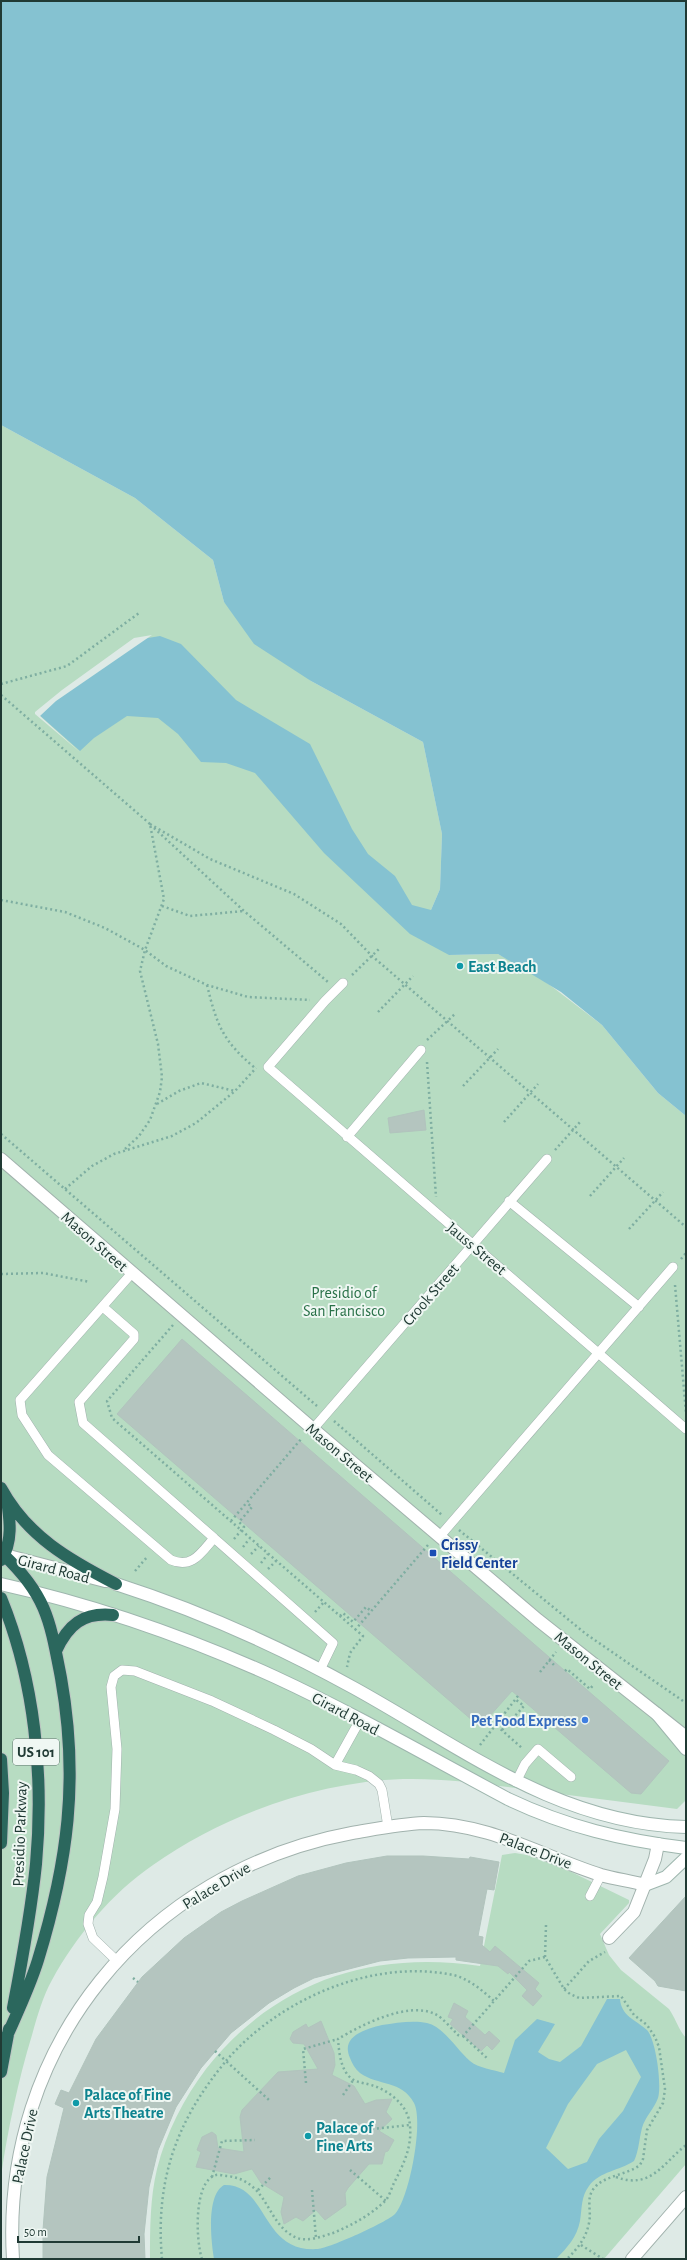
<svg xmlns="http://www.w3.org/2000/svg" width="687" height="2260" viewBox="0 0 687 2260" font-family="'Alegreya Sans',sans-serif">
  <rect width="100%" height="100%" fill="#deeae6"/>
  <path fill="#b7dcc2" d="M1,425l134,73 78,62 11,42 87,79 112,61 19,92 -2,55 -9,21 18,45 49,-1 44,25 60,46 56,68 28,23v684l-9,9c-49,-6 -98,-13 -148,-19 -42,-6 -83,-12 -126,-11 -87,3 -179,36 -250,86 -41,28 -77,71 -101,115 -9,16 -15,37 -20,55 -14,46 -24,94 -31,141z
    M515,1853l12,2 30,10 72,35v3l-29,31 9,21 12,15 48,39c7,10 9,20 17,29v126l-82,95h-454c0,-30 0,-61 7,-90 9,-36 27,-71 49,-100 69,-88 166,-119 274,-103l22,-111z"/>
  <path fill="#85c2d1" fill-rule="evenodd" d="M1,1h685v1115l-28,-23 -56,-68 -41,-33 -63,-38 -49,1 -39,-21 -86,-81 -69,-80 -29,-10 -25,-1 -23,-28 -20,-16 -31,-2 -33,22 -14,13 -43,-38 99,-73 24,-4 21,8 55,56 74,44 42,85 16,25 27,22 17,29 19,5 9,-21 2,-55 -19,-92 -112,-61 -57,-37 -30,-42 -11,-42 -78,-62 -134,-73z
    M607,1999h13c1,17 16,21 27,31 9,10 15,55 11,68 -4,11 -13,19 -16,30 -3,11 -3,22 -8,33 -15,10 -34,10 -45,25 -8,10 -7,23 -9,35 -3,16 -13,27 -24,38h-342c-3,-18 -8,-64 10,-74 45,-1 36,68 94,64 12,-1 69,-27 77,-35 14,-15 29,-92 19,-111 -12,-23 -36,-17 -54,-30 -5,-4 -8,-10 -10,-15 -10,-22 16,-29 32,-33 14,-2 31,-5 45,-2 17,4 30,27 43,38 8,7 24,9 34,12l11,-33 22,-21 18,5 -17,28 11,7 11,3 21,-16zM626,2050l15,27 -18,34 -24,28 -12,23 -19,7 -22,-21 22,-44 29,-40z"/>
  <path fill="#deeae6" d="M152,635l-96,66 -16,15 41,37 -46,-39v-2l27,-22 72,-52z"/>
  <path fill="#b4c5bf" stroke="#b1c4bd" d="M424,1110l2,20 -36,3 -2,-15z
    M182,1339l487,422 -28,33 -10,-1 -119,-102 -32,36 -363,-313z
    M387,1856h36l46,3 1,-2 29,5 -5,28 -7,-1 -9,47 5,1 -1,8 8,7 5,-6 44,37 -4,6 7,7 -9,10 -11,-10 5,-6 -18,-18 -1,2 -10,-8 -42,-6v-3l-48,1 -28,3 -66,17 -20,10 -25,15 -38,30 -30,35 -25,39 -18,43 -9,37 -5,47 1,25h-102v-29l4,-53 17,-69 -9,-4 6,-14 8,3 27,-54 46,-62 42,-39 37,-26 21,-11 56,-25 48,-13z
    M686,1896v95l-28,-5 -3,-5 -26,-23z
    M454,2003l14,8 -3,6 20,18 4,-4 11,10 -8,9 -5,-5 -6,6 -31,-27 3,-5 -5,-2z
    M321,2021l13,32 1,12 -3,10 22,11 11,18 11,-4 16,-1 -6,13 6,7 -13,12 15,9 -6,11 -3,1 -3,12h-13l-21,24 -3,5 1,12 -21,15 -9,-10 -13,11 -7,-4 -12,7 -3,-12 3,-15 -23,-14 -9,-14 -18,5 -38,-7 5,-15 -4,-2 5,-13 10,-5 4,3 2,13 26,4 -4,-35 2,-7 36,-38 40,-3 -14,-25 -11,-1 -3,-4 3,-7 13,-8 2,4z"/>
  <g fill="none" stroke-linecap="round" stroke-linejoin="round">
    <defs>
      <path id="service" d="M343,983l-18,18 -57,66 418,362
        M347,1137l74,-87
        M509,1201l130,106
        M103,1307l31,27v5l-55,63 4,21 131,115c-13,15 -22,31 -43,22l-123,-105 -26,-40 -2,-15 112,-127
        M313,1429l234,-270
        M440,1536l233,-269
        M214,1538l119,105 -13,27
        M335,1765l25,-45
        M516,1782l9,-18 13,-15 33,28
        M590,1896l11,-21
        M116,1960l-23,-22 -5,-14 1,-9 8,-13 6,-25 12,-68 2,-60 -6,-62 3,-11 8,-6 13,1 77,30 62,29 37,19 24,16 21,5 13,6 10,8 3,6 6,37"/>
      <path id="minor" d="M609,1938l25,-26 21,-53 3,-15
        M13,2259c-13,-212 133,-388 339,-426 24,-4 48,-9 72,-10 65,0 117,33 177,52 14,4 29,6 44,10
        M632,2259l54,-62"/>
      <path id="tertiary" d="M1,1159l312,270 225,191 148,117
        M1,1554l104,27"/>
      <path id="secondary" d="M1,1584c94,21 186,53 274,93 80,37 156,81 233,122 59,28 114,41 178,49
        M116,1584c81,26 164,63 238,104 107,59 204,136 332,139
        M657,1714l29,35
        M645,1885l21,-8 20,-19"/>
      <path id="motorway" d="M1,1488c26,48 68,72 115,96
        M4,1555c43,41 46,66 57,123 18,101 7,184 -23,282 -8,26 -20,51 -31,76
        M1,1560c12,-18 9,-40 6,-60
        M1,1598c34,83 43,178 35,266 -5,49 -14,97 -23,144
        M56,1651c12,-26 27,-39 57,-36
        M1,1759l2,34 -2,50
        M1,2072l8,-43"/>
    </defs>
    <use href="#service" stroke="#a1b2ad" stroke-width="10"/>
    <use href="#minor" stroke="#a1b2ad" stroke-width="14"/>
    <use href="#tertiary" stroke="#a1b2ad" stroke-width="14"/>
    <use href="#secondary" stroke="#9eb6ae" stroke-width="14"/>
    <use href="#motorway" stroke="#bcc4c2" stroke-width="14"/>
    <path stroke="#7eaea1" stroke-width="2.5" stroke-dasharray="2 3" stroke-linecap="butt" d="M1,684l66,-18 72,-53
      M1,695l149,129
      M150,824l60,35 84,35 47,30 31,32 314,271
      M154,828l90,83 84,71
      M1,900l64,12 40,16 40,22 21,16 41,19 41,12 62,3
      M162,906l28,10 54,-5
      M352,975l28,-27
      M207,985c10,41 16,56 48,83
      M378,1012l35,-36
      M427,1040l29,-27
      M427,1062l9,135
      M463,1086l35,-37
      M157,1104l22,-13 22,-8 34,8
      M504,1122l34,-38
      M1,1134l316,272
      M125,1149l14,-13 11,-16 10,-28 2,-15 -4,-33 -18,-73 5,-21 19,-51 -14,-75
      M555,1150l26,-29
      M65,1189l27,-23 22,-12 58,-18 24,-13 39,-32 21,-23
      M590,1196l34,-38
      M629,1229l34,-37
      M681,1259l5,-6
      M1,1274l42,-1 47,9
      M675,1285l11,128
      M173,1325l-66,76 5,17 251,218 -13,17 -3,14
      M334,1421l108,94
      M231,1521l71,-83
      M459,1530l127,104 100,69
      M234,1539l10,-12 -5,-5 13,-15 -5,-4
      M243,1547l7,-9
      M251,1554l8,-8
      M261,1563l7,-9
      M268,1569l8,-8
      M135,1571l13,-15
      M315,1612l9,-10
      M340,1616l3,-3 10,9 13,-15 5,4
      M355,1630l73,-85
      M549,1660l7,7
      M565,1671l2,-2 23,20 4,-5
      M540,1672l16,-20
      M497,1726l25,22
      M502,1730l22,-24 -9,-7
      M480,1745l38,-49
      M545,1957l1,-32
      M133,1978l5,4
      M564,1989l25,-28 16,-9
      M463,2036l25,23
      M215,2051l11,10c52,-61 146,-103 227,-86 15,3 30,16 41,26l35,-40 16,-4 19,32 6,5 9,4 42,-2 13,19 13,10 8,12 4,10 6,42 -2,14 -16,27 -4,29 -3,6c-13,10 -34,10 -45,22 -10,11 -3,23 -6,36 -3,15 -11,25 -22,36
      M306,2083l-3,-34 35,-10
      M343,2095l11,-16
      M362,2130l48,-5
      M350,2170l36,31
      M212,2177l10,-36 33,-1
      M616,2177c35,13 47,-14 70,-32
      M258,2190l14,-14
      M312,2190l4,48
      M581,2245l22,14
      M162,2259c-7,-78 14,-138 64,-198l43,39
      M202,2259c-6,-17 -9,-78 14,-84 3,-1 8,1 12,1 42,6 37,48 69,62 11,4 26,-2 36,-5 19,-8 36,-17 51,-31 5,-4 7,-13 10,-19 9,-18 18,-35 16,-57 -1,-20 -21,-36 -39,-41 -10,-3 -17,-2 -24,-11 -7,-10 -8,-23 -9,-35 23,-14 70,-38 97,-25 8,4 16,14 23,21l5,1 31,-35"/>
    <use href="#service" stroke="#fff" stroke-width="9"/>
    <use href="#minor" stroke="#fff" stroke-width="12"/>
    <use href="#tertiary" stroke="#fff" stroke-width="12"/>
    <use href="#secondary" stroke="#fff" stroke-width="12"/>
    <use href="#motorway" stroke="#2b675d" stroke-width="12"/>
  </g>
  <g fill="#0f9aa8" stroke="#eff7f3" stroke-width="1.5">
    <circle cx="460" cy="966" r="4"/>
    <circle cx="76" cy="2103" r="4"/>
    <circle cx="308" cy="2136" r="4"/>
  </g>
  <rect fill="#1a4fb4" stroke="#eff7f3" stroke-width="1.5" x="429" y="1549" width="8" height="8" rx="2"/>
  <circle fill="#3f7fe0" stroke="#eff7f3" stroke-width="1.5" cx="585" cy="1720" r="4"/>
  <g text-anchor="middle" stroke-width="4" stroke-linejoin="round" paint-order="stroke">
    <rect fill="#eff7f3" stroke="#5e736d" stroke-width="1" x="13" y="1739" width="46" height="26" rx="3"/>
    <g font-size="15" font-weight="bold" fill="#203a34">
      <text x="36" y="1757">US 101</text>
    </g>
    <g font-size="16" font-weight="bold" fill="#0d838f" stroke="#eff7f3" text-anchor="start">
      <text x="468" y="972">East Beach</text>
      <text x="84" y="2100">Palace of Fine<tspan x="84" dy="18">Arts Theatre</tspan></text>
      <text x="316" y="2133">Palace of<tspan x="316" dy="18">Fine Arts</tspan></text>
    </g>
    <g font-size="16" fill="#203a34" stroke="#eff7f3">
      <text transform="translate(95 1241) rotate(41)" y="6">Mason Street</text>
      <text transform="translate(477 1248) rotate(40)" y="6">Jauss Street</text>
      <text transform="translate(430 1294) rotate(-49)" y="6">Crook Street</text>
      <text transform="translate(340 1452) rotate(40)" y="6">Mason Street</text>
      <text transform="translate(54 1568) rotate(15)" y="6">Girard Road</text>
      <text transform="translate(589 1660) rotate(39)" y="6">Mason Street</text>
      <text transform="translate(346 1713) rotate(28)" y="6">Girard Road</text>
      <text transform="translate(19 1834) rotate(-88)" y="6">Presidio Parkway</text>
      <text transform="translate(536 1850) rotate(21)" y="6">Palace Drive</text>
      <text transform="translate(216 1885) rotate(-31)" y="6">Palace Drive</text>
      <text transform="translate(24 2146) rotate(-78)" y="6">Palace Drive</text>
    </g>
    <g font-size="16" fill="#297148" stroke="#eff7f3">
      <text x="344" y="1298">Presidio of<tspan x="344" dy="18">San Francisco</tspan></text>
    </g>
    <g font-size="16" font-weight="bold" fill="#164399" stroke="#eff7f3" text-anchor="start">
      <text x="441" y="1550">Crissy<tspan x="441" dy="18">Field Center</tspan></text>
    </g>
    <g font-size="16" font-weight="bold" fill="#366cbe" stroke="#eff7f3" text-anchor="end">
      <text x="577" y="1726">Pet Food Express</text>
    </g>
  </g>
  <rect width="687" height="2260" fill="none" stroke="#203a34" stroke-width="4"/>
  <path d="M18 2236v6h121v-6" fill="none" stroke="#203a34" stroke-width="2"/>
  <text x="24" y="2236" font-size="12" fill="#203a34" stroke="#eff7f3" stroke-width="3" paint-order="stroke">50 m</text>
</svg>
